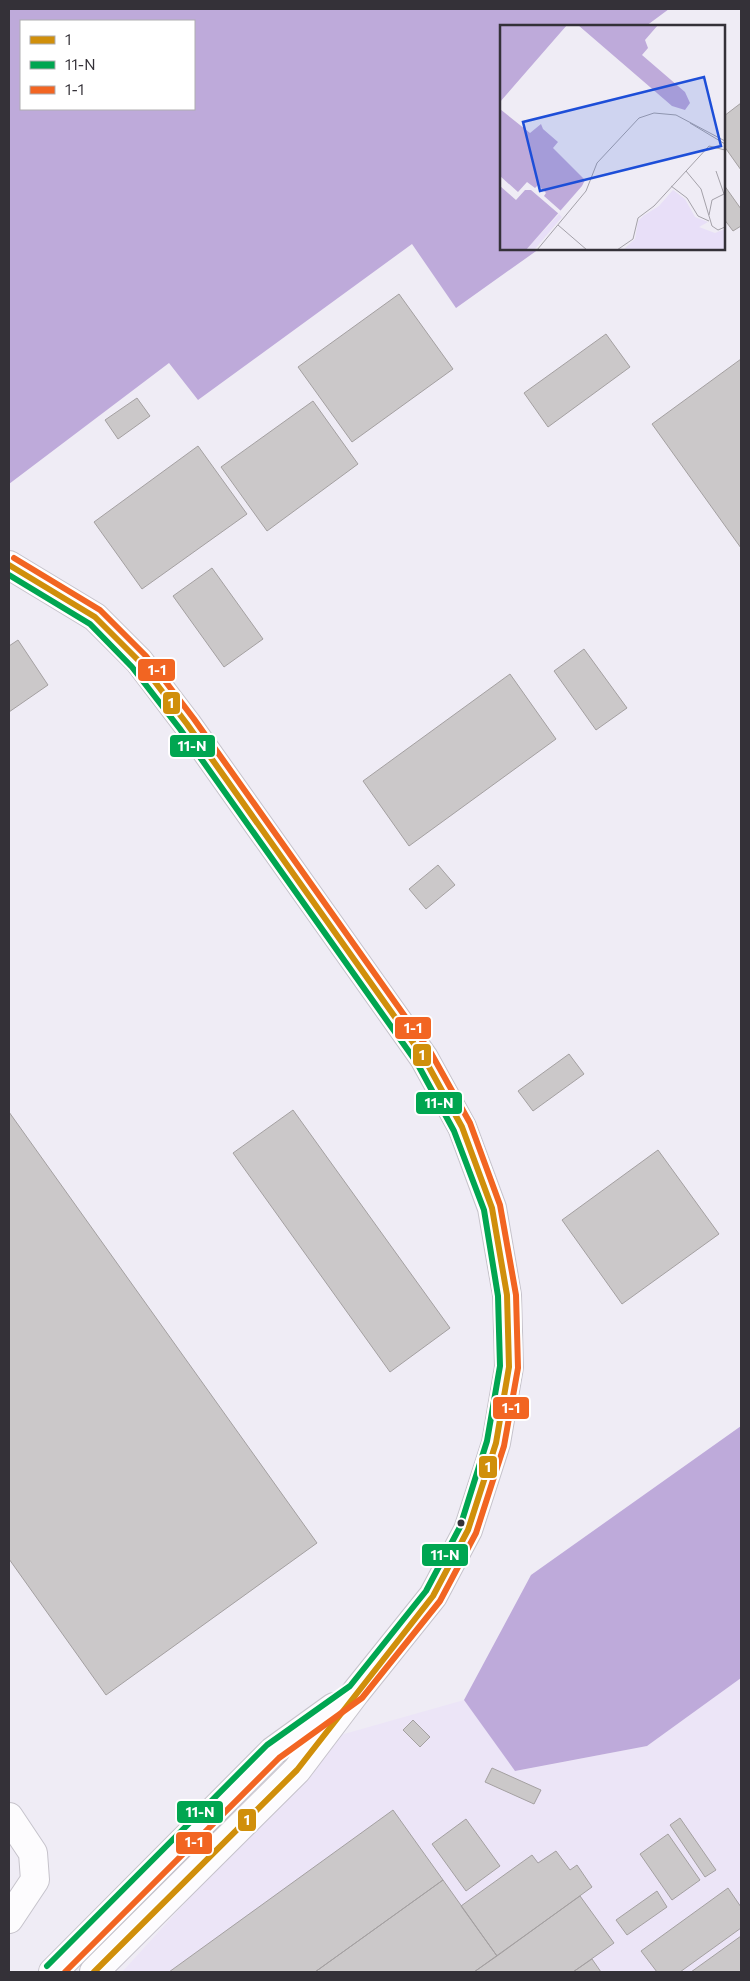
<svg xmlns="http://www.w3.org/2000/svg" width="750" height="1981" viewBox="0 0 750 1981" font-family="Commissioner,sans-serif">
  <rect width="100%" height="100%" fill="#efecf5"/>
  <path fill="#ece5f7" d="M741,1678v294h-619l215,-236 127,-36 52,71 131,-25z"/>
  <path fill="#beaada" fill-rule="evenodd" d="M9,9h660l-23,17h-145v223h38l-83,59 -44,-64 -214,156 -29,-37 -160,121zM21,21h173v88h-173z
    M741,1426v252l-94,68 -132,25 -51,-71 67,-125z"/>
  <path fill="#cbc8c9" stroke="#a4a0a1" d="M741,103v67l-17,-24v-30z
    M724,185l17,24v17l-8,5 -9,-12z
    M399,294l54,75 -101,73 -54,-75z
    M606,334l24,33 -82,60 -24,-34z
    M741,359v189l-89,-124z
    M137,398l13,18 -32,23 -13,-19z
    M313,401l45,63 -91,67 -46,-64z
    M198,446l49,68 -105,75 -48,-67z
    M212,568l51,71 -39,28 -51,-71z
    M18,640l30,45 -39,27v-66z
    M584,649l43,59 -31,22 -42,-59z
    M510,674l46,65 -147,107 -46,-65z
    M438,865l17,20 -29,24 -17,-20z
    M569,1054l15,20 -51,37 -15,-20z
    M293,1110l157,218 -60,44 -157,-219z
    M9,1112l308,431 -211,152 -97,-136z
    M658,1150l61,84 -97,70 -60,-84z
    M413,1720l17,17 -10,10 -17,-17z
    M492,1768l49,22 -7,14 -49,-22z
    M393,1810l50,70 -128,92h-146z
    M680,1818l36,52 -11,7 -35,-52z
    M466,1819l34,47 -34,25 -34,-47z
    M668,1834l32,46 -28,20 -32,-46z
    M556,1851l14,19 7,-5 15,22 -95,69 -36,-50 71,-51 6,8z
    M443,1880l54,76 -23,16h-159z
    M728,1888l13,19v21l-61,44h-23l-16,-21z
    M657,1891l10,16 -40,28 -11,-15z
    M580,1896l34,47 -41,29h-99z
    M741,1936v36h-50z
    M592,1959l9,13h-28z"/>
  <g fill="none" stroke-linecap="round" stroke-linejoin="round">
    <defs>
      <path id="street" d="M9,1817l24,36 2,27 -26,39"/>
      <path id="secondary" d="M9,565l86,52 44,44 48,63 237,334 38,69 30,81 15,87 2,72 -13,76 -28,87 -35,66 -77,96 -59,78 -203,202
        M53,1972l220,-221 61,-44"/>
    </defs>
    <use href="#street" stroke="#c6c3cb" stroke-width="30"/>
    <use href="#secondary" stroke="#c6c3cb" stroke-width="30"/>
    <use href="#street" stroke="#fdfcfe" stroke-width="28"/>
    <use href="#secondary" stroke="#fdfcfe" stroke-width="28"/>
    <defs>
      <path id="bus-1" d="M9,565l86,52 44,44 48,63 237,334 38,69 30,81 15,87 2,72 -13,76 -28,87 -35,66 -136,174 -203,202"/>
      <path id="bus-2" d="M9,575l81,49 42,43 48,62 237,334 37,68 30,79 14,86 2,70 -13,75 -27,86 -34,64 -76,95 -83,59 -220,221"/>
      <path id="bus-3" d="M14,558l86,52 46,46 48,63 237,334 39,70 30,82 16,90 2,73 -14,78 -28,87 -36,68 -78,97 -83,60 -214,214"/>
    </defs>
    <use href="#bus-1" stroke="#fff" stroke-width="10"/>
    <use href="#bus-2" stroke="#fff" stroke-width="10"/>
    <use href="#bus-3" stroke="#fff" stroke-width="10"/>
    <use href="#bus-1" stroke="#d08f0b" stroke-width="6"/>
    <use href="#bus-2" stroke="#00a651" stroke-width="6"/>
    <use href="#bus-3" stroke="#f26522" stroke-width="6"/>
  </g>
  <circle fill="#343138" stroke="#fff" stroke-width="2" cx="461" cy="1523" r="4.5"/>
  <g transform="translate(500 25)">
    <rect width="225" height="225" fill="#efecf5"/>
    <path d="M173,165l12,9 10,18 13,5 -9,5 16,6 10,-4v21h-102l12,-11 3,-18 5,-5 16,-10zM59,189l3,3 -28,33h-8z" fill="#e8dff8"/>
    <path d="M0,0h67l-67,77zM78,0h80l-13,15 3,8 -6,7 43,37 5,11 -5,7 -13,-4zM0,84l30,24 11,-9 2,5 15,13 -5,6 32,32 -3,6 -56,64h-26z" fill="#beaada"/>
    <path d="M0,151l18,16 9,-10 8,6 3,-3 8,8 -2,3 17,15 -2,3 -28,-24h-6l-9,10 -16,-14z" fill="#efecf5"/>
    <path fill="none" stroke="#a4a1a9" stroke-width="1" d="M190,98l35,21M186,146l15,18 11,37 6,4 7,-3M171,161l16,12 11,18 11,5M209,190l3,-15 12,-6 -8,-23M58,200l29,25M37,225l49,-59 11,-28 42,-45 15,-5 22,2 49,26M117,225l16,-11 5,-21 16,-12 55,-60 16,4"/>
    <path fill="#1d4ed8" fill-opacity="0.15" stroke="#1d4ed8" stroke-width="2.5" d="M204,52l17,69 -181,45 -17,-69z"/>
    <rect width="225" height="225" fill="none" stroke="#343138" stroke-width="2.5"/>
  </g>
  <g stroke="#fff" stroke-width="2">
    <rect x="137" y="658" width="39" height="24" rx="5" fill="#f26522"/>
    <rect x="162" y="691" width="19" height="24" rx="5" fill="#d08f0b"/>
    <rect x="169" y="734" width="47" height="24" rx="5" fill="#00a651"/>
    <rect x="394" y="1016" width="38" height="24" rx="5" fill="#f26522"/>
    <rect x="412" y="1043" width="20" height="24" rx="5" fill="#d08f0b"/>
    <rect x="415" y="1091" width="48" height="24" rx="5" fill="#00a651"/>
    <rect x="492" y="1396" width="38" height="24" rx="5" fill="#f26522"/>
    <rect x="478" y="1455" width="20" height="24" rx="5" fill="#d08f0b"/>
    <rect x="421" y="1543" width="48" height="24" rx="5" fill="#00a651"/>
    <rect x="176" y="1800" width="48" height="24" rx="5" fill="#00a651"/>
    <rect x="237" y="1808" width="20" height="24" rx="5" fill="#d08f0b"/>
    <rect x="175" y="1831" width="38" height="24" rx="5" fill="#f26522"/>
  </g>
  <g font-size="14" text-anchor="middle" font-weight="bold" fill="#fff">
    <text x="157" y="675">1-1</text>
    <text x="171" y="708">1</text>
    <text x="192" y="751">11-N</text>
    <text x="413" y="1033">1-1</text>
    <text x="422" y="1060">1</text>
    <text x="439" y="1108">11-N</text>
    <text x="511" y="1413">1-1</text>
    <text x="488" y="1472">1</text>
    <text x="445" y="1560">11-N</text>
    <text x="200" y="1817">11-N</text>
    <text x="247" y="1825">1</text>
    <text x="194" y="1847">1-1</text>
  </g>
  <rect width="750" height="1981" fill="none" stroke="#343138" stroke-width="20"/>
  <rect x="20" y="20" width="175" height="90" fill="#ffffff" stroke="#aeadaf"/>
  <rect x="30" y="36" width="25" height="8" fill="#d08f0b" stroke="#aeadaf"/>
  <text x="65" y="45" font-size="15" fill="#343138">1</text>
  <rect x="30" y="61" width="25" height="8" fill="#00a651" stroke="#aeadaf"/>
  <text x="65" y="70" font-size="15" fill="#343138">11-N</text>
  <rect x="30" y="86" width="25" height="8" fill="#f26522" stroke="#aeadaf"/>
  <text x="65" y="95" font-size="15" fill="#343138">1-1</text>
</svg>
